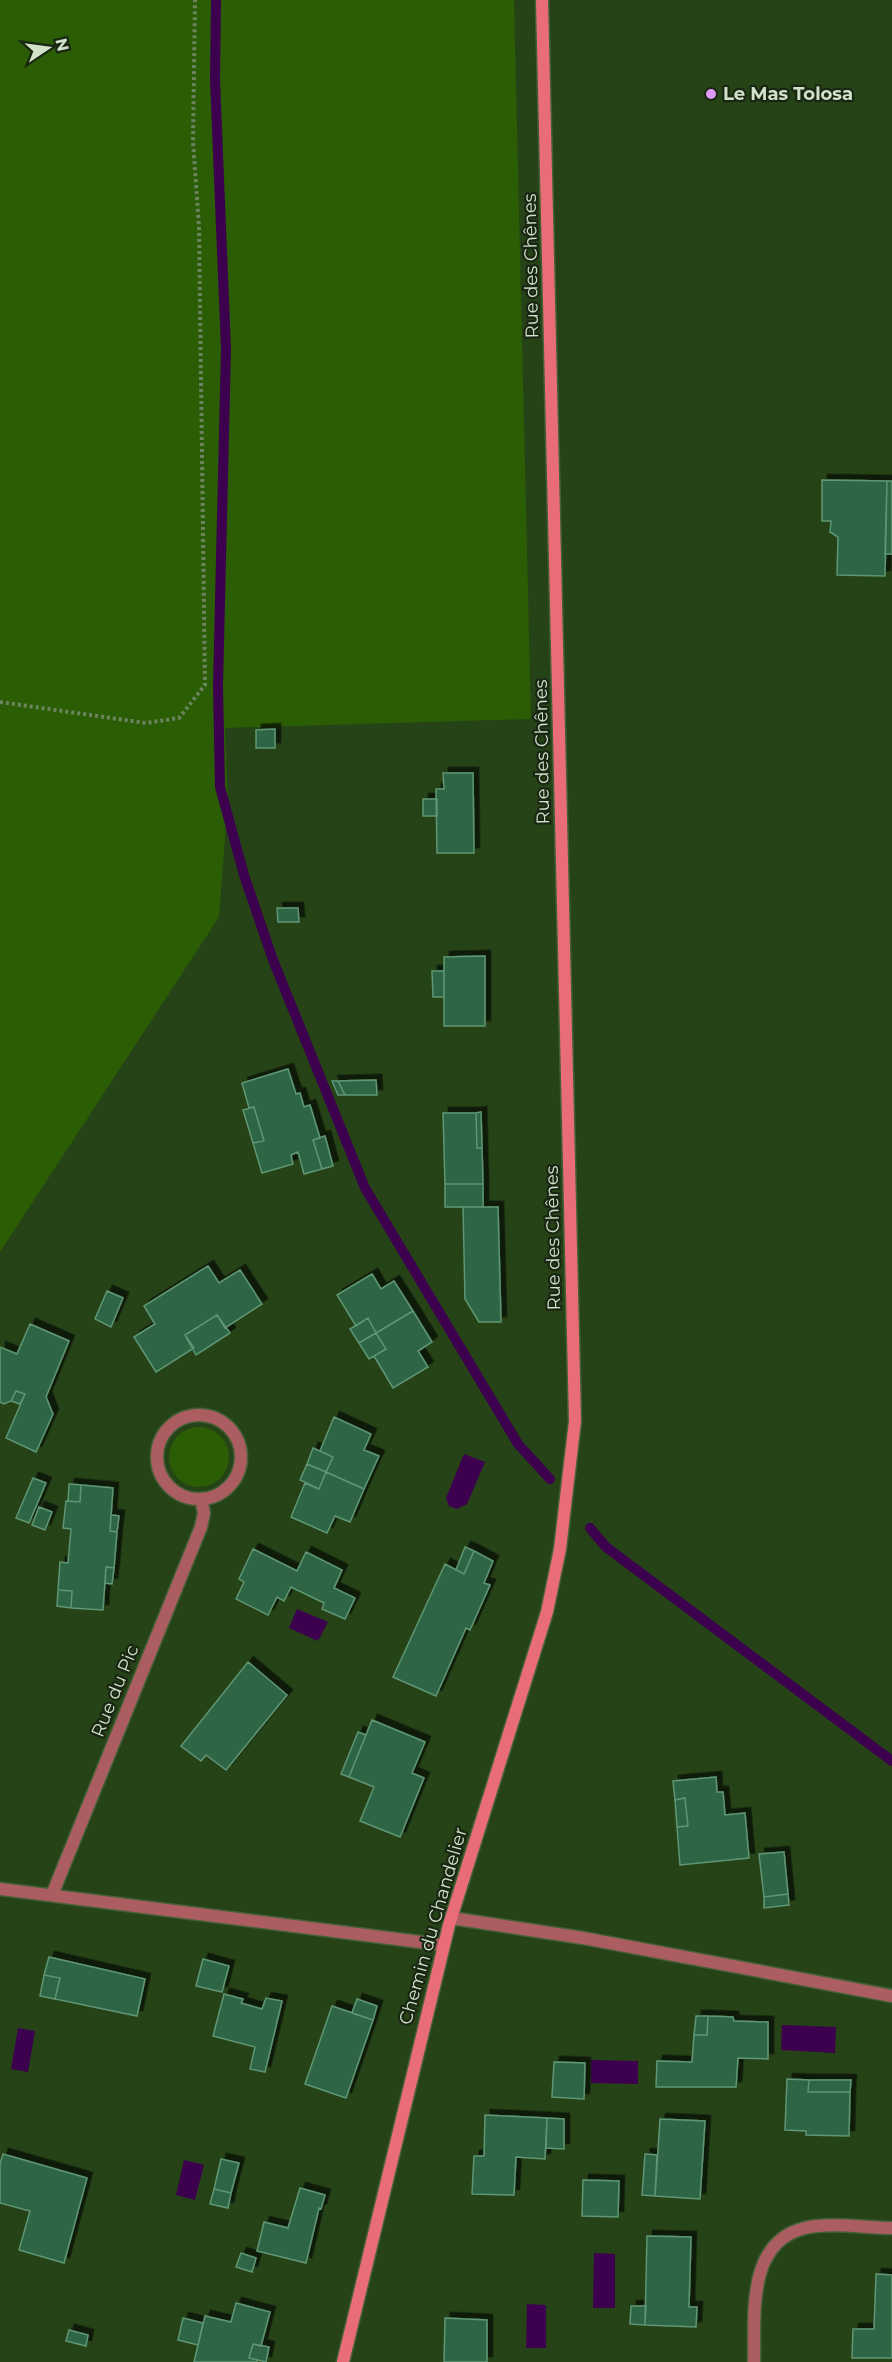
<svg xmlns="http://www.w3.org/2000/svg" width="892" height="2362" viewBox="0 0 892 2362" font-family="Montserrat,sans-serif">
  <defs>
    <filter id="shadow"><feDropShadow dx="5.5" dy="-5.5" stdDeviation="0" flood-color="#0009"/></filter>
  </defs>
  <rect width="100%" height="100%" fill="#264317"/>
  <path fill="#2a5d04" d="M0,0h514l17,719 -306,9 3,69 -9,120 -219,335z
    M169 1457a30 30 0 1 1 60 0a30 30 0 1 1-60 0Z"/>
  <path fill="#3d004f" d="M464,1454l21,8 -18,42 -10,5 -8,-3 -3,-8z
    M297,1609l31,13 -10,19 -29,-13z
    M782,2025l54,2 -1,26 -54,-3z
    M18,2028l17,3 -7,41 -17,-3z
    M591,2060l47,1v23l-47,-1z
    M184,2160l20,5 -9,35 -19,-5z
    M594,2253l21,1v54h-22z
    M527,2304l19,1v43h-20z"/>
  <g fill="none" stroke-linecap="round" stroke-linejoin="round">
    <path stroke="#3d004f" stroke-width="10" d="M216,0l-1,80 11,269 -8,337 2,101 24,88 29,85 92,228 153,256 32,35
      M590,1528l16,19 286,214"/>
  </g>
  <path fill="#2d6545" stroke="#5f9674" stroke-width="1.5" filter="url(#shadow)" d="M822,480l65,1 -2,95 -48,-1 1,-38 -8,-5 1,-11h-9z
    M887,481h5v73h-7z
    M275,729v19h-19v-18z
    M443,773h30l1,80h-37l-1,-64h8z
    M423,799h14v17h-14z
    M277,908h21l1,14h-21z
    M485,956v70h-41v-69z
    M432,971h12v26h-11z
    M288,1069l8,25 4,-1 4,14 6,-2 10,33 -7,2 9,29 -18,5 -6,-22 -7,3 2,9 -31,9 -9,-30 11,-2 -10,-34 -5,1 -7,-25z
    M376,1080l1,15h-32l-7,-14z
    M332,1081h6l7,14h-7z
    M254,1107l10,34 -11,2 -10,-33z
    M481,1112l1,36h-5l-1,-35z
    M443,1113h33l1,35h5l1,36h-38z
    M325,1136l8,30 -11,3 -9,-29z
    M445,1184h38v23h-38z
    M463,1207h35l3,115h-22l-14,-23z
    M208,1266l11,17 21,-13 22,34 -37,24 -8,-13 -32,20 9,13 -38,24 -22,-35 21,-13 -11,-18z
    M372,1274l9,15 13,-8 19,30 -37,22 -8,-15 -12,8 -19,-31z
    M107,1291l16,7 -12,29 -16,-8z
    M413,1311l19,31 -14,9 10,16 -35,21 -19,-32 12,-7 -10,-16z
    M217,1315l13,18 -34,22 -11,-20z
    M368,1318l8,15 -17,10 -9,-14z
    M30,1324l39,17 -23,56 7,17 -17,38 -30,-14 19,-44 -9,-3 -5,10 -7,3 -4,-2v-55l17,7z
    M376,1333l10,16 -17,10 -10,-16z
    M16,1391l9,3 -5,10 -9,-3z
    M334,1417l37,17 -7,16 15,6 -15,33 -38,-17 7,-15 -13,-6z
    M313,1448l20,9 -7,15 -19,-8z
    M307,1464l19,8 -7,17 -19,-9z
    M326,1472l38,17 -14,33 -15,-6 -8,17 -36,-16 14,-34 14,6z
    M33,1478l13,5 -17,40 -13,-5z
    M69,1484l12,1 -1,17 -12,-1z
    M81,1485l32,3 -3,43 7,1 -3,36 -8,-1 -3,43 -32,-2 1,-17 -14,-1 2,-28 8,1 3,-34 -8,-1 3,-27 14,1z
    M39,1507l13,5 -7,18 -13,-5z
    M111,1515l8,1 -2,16 -7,-1z
    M465,1547l9,4 -10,23 -8,-4z
    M253,1549l44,22 9,-19 36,18 -8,18 21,10 -10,21 -23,-10 2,-6 -33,-16 -7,14 -7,-4 -9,18 -32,-16 8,-17 -5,-3z
    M474,1551l19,10 -9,22 6,2 -20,45 -4,-2 -30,68 -43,-19 52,-113 19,10z
    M106,1567l8,1 -2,16 -7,-1z
    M58,1590l14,1 -1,17 -14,-2z
    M248,1662l39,33 -61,75 -20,-15 -5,6 -20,-15z
    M372,1720l53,22 -13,31 12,5 -24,59 -40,-16 14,-34 -25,-10z
    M358,1732l8,3 -17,42 -8,-3z
    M716,1777l1,15h6l2,23 20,-2 4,45 -69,7 -3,-38 11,-1 -3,-28 -10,2 -2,-19z
    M685,1798l3,28 -11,1 -2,-27z
    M784,1852l4,42 -24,3 -5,-43z
    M788,1894l1,11 -25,3v-11z
    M49,1957l96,22 -8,37 -82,-17 5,-21 -16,-3z
    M203,1959l26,7 -7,26 -26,-6z
    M44,1975l16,3 -5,21 -15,-3z
    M224,1994l19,5 -2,4 21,6 4,-11 16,3 -17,71 -15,-3 5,-22 -42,-11z
    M357,1999l20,7 -4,14 -21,-7z
    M332,2006l41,14 -27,78 -41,-14z
    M696,2016h12l-1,19h-13z
    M708,2016l25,1 1,4 34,1v37l-30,-1 -2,29h-80l1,-26 35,1 2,-27h13z
    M554,2062l31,1 -1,36 -32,-2z
    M787,2079l22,1 -1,12h42l-1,44 -43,-1v-4l-21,-1z
    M809,2080h42l-1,12h-42z
    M485,2115l62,3 -2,41 -29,-2 -2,38 -42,-1 2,-38h10z
    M547,2118l17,1v30l-18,-1z
    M660,2119l45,2 -5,78 -45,-3z
    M3,2154l84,24 -23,85 -45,-13 11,-39 -30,-8v-39z
    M645,2154l12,1 -2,41 -13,-1z
    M221,2159l18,4 -8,30 -17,-4z
    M583,2180l36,1 -1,36 -36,-1z
    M300,2188l25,7 -4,14 -2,-1 -13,55 -49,-12 7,-29 24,6z
    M214,2189l17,4 -3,15 -18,-4z
    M647,2236l44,1 -2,70h8l-1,20 -51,-2z
    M241,2253l15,5 -4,14 -16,-5z
    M876,2274l16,1v83h-40l1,-29h21z
    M236,2303l34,9 -9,34 -8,-2 -4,14 8,2v2h-63l11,-46 26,6z
    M631,2306h15l-1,19 -15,-1z
    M183,2318l20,5 -5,22 -20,-5z
    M445,2318l42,2v42h-43z
    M69,2330l19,5 -2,11 -20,-5z
    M253,2344l16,3 -3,15 -17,-4z"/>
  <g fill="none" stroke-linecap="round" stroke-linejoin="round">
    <defs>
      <path id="street" d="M157 1457a42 42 0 1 1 84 0a42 42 0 1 1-84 0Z
        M0,1889l444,56
        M52,1895l149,-368 3,-14 -3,-14
        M451,1918l132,20 309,58
        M754,2362c1,-46 -8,-120 51,-134 25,-6 61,0 87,0"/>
      <path id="secondary" d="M343,2362l106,-437 98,-313 13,-63 15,-128 -33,-1421"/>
    </defs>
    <use href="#street" stroke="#456037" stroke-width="15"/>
    <use href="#secondary" stroke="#456037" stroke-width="15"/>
    <path stroke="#6b845f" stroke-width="4" stroke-dasharray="3 3" stroke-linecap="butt" d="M0,702l146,21 33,-5 26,-33 -6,-459 -6,-84 2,-142"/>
    <use href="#street" stroke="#ab5d62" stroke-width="12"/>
    <use href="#secondary" stroke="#e86d78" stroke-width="12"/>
  </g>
  <circle fill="#dc99f5" stroke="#192613" stroke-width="2" cx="711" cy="94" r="6"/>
  <g text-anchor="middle" stroke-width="4.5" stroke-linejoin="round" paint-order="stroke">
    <g font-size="18" font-weight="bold" fill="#d0e2c8" stroke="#192613" text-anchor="start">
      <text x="723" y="100">Le Mas Tolosa</text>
    </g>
    <g font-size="18" fill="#d0e2c8" stroke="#192613">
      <text transform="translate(531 266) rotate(-91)" y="6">Rue des Chênes</text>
      <text transform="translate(542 752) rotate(-91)" y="6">Rue des Chênes</text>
      <text transform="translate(553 1238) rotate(-91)" y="6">Rue des Chênes</text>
      <text transform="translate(115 1691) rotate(-68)" y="6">Rue du Pic</text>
      <text transform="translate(433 1926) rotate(-74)" y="6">Chemin du Chandelier</text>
    </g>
  </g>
  <g transform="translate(48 48) rotate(77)" stroke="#192613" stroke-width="4.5" paint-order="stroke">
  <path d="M0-4.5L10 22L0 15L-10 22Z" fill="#d0e2c8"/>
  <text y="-9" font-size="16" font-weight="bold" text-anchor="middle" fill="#d0e2c8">N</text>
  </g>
</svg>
